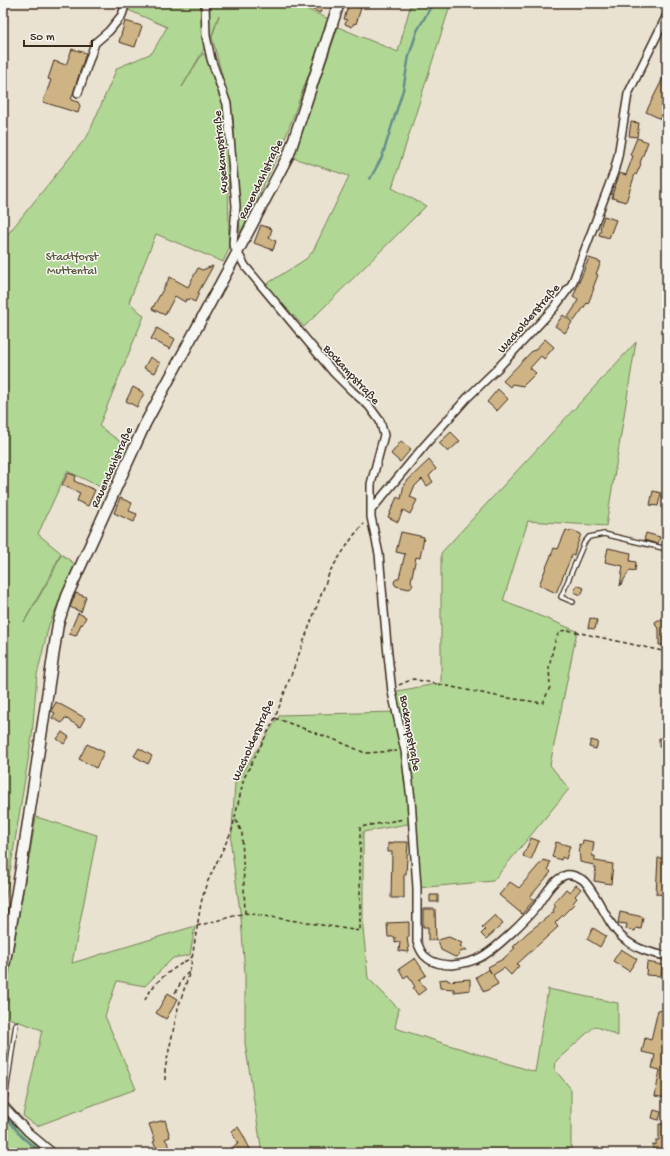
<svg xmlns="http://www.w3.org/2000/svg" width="670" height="1156" viewBox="0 0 670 1156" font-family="'Gochi Hand',sans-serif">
  <rect width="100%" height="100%" fill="#eae2d1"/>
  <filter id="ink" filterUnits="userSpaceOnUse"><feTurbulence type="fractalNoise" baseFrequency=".025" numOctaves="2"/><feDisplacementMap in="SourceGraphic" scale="8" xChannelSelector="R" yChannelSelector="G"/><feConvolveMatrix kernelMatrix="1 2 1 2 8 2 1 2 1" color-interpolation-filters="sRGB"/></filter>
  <g filter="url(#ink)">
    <path fill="#b0d793" stroke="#768058" d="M131,3h161l37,16 -47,128 -42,86 -7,-116 -21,-80 7,-22 -7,20 -30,52 21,-34 7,9 14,41 4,61 1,85 -6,13 -67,-28 -27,68 15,14 -45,110 27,20 -21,43 -38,-18 -29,63 23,19 -10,21 -27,48 28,-47 9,-21 14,10 -26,61 -12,50 -5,61 -29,178v-674l85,-105 29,-67 35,-15 15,-26 -39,-17z
      M411,3h40l-59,185 34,18 -122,121 -39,-42 41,-26 7,-8 36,-75 -56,-18 45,-131 60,25z
      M636,342l-30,184 -78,-5 -25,80 74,30 -27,134 19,24 -76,92 -76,7 -4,-65 -50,9v96l5,50 31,31 -4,19 140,44 13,-83 70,14v33l-23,-10 -39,35 -1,9 16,19v64h-309l-17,-110v-69l-4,-55 -10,-74 4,-62 45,-68 116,-3 -4,-20 49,-9v-130z
      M36,817l61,18 -25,128 123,-37 -5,29 -17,3 -28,28 -28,-5 -12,35 31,73 -99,37 -14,-10 19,-86 -39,-14v-9z
      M3,1111l31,33 12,9h-43z"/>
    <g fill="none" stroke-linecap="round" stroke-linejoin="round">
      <path stroke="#638d8d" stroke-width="2.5" d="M370,179l12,-22 21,-67 6,-34 8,-25 16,-28
        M3,1113l19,24 20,16
        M69,1151l18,2"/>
    </g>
    <path fill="#ceb384" stroke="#3b2a1e" d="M314,3h4l5,2 -3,8 -9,-4z
      M349,4l12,4 -5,16 -2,-1 -2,4 -7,-3 2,-4 -3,-1z
      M125,21l17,5 -7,21 -16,-5z
      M72,49l14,4 -15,47 7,2 2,4 -2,7 -35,-11 8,-22 -3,-1 6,-18 12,4z
      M667,70v36l-6,13 -15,-7z
      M631,122l8,1 -2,14 -8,-1z
      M637,138l11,4 -8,21 1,1 -5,11 -1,-1 -9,28 -14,-4 1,-6 7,-19 6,2 7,-19 -3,-1z
      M604,216l12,4 -7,18 -10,-3 2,-6 -1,-1z
      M261,225l11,4 -3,9 7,3 -3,9 -19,-7z
      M589,258l12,4 -5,12 2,1 -5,13h1l-6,16 -1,-1 -13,18 -6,-4 6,-9 4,-8 -5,-3z
      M213,266l-15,27h1l-4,9 -6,-3 -1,1 -2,-1 -1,3 -10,-6 -10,19 -13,-6 18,-32 18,10 10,-19 4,2z
      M563,315l9,7 -7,11 -10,-7z
      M157,328l18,11 -5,10 -19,-10z
      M545,339l9,8 -10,12 -3,-3 -11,12 6,5 -13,13 -11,-2 -2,3 -7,-6 30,-31 1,1z
      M150,357l10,6 -5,10 -11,-5z
      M133,387l11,6 -7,14 -11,-6z
      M498,389l10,10 -11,12 -10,-9z
      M451,432l9,9 -12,11 -9,-9z
      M401,441l10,8 -11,13 -9,-8z
      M429,460l7,9 -7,7 4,6 -6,4 -5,-7 -8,8 -4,10 7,3 -7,14 -7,-4 -5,12 -10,-5 9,-20 4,2 3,-15z
      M68,473l8,3 -2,5 21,9 -7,16 -11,-5 3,-8 -18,-8z
      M653,491l8,2 -3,13 -8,-1z
      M120,498l12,5 -3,8 8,3 -3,8 -20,-9z
      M566,530l4,2 1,-2 10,4 -6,17 -1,4h-2l-16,38 -17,-8 15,-37 4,1z
      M401,532l23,5 -4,21 -4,-1 -5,24 2,4 -2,3 -2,1 -13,-3 -2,-3 1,-3 4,-2 6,-24 -9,-2z
      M646,533l14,4 -2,7 -14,-4z
      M608,548l23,5 -1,8 6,1 -1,9 -5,-1 -10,16 3,-20 -18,-4z
      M577,585l7,3 -3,7 -7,-3z
      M76,593l10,4 -5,15 -11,-5z
      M78,613l8,4 -4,8 -1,-1 -5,12 -7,-2z
      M590,618l7,2 -2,9 -7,-1z
      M658,620h9v25h-8v-16l-3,-3 -1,-4z
      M56,702l29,16 -5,9 -15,-9 -3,5 -10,-5 3,-5 -4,-2z
      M62,732l7,5 -5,7 -7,-5z
      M659,738l8,2v7h-8z
      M591,740l7,2 -2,7 -7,-2z
      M87,744l17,8 -8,16 -17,-9z
      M139,748l13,8 -4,8 -14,-8z
      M531,838l8,3 -8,19 -8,-4z
      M583,840l11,2 -2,14h3v5l18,3 -2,20 -17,-3 2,-13 -3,-1 1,-2 -14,-3 -1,-18 3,1z
      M392,842h16l-2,32h-2v24h-13l1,-46h-4v-9l4,1z
      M556,842l14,4 -4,13 -4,-2 -1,3 -9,-3z
      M658,858l9,1v36l-11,-1z
      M543,860l7,2 -2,7 3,3 -21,25 4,3 -12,14 -23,-19 11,-13 9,6z
      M576,885l5,4 -6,7 2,2 -4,5 1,1 -19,19 3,4 -41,37 2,2 -8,9 -7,-7 -11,7 5,9 -14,8 -8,-15 13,-8 2,4 -3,-6 15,-8 12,-11 -2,-1 14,-14 27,-21 -1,-2 3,-4 -3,-2 13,-15 4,3z
      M430,895h8v7h-8z
      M423,909h12l1,31h-8v-13h-5z
      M620,912l23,5 -2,12 -5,-1 -1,3 -9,-2 1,-5 -9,-1z
      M495,915l8,9 -17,15 -5,-5 4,-4 -3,-3z
      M409,922v15h-2l2,15 -10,-1 1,-9 -5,1v-6h-7l-1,-14z
      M593,928l13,8 -6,11 -13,-8z
      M449,937l13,6 -2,3 7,4 -7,2 -2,4 -3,1 -14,-7 -3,-10z
      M621,949l16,10 -8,12 -16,-10z
      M415,958l11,17 -7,5 7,9 -8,6 -5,-7 2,-1 -7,-12 -4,3 -5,-9z
      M647,962l15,3 -1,11 -15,-1z
      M447,979l1,2 22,-2v11l-16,2v-3l-14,-1 -1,-8z
      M168,993l10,6 -12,20 -10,-6z
      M658,1010l9,2v86l-12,-2 5,-26 -8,-2 3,-13 -13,-3 3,-14 6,2z
      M654,1110l7,2 -2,8 -7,-2z
      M165,1120l5,17 -5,2 9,14h-14l-7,-11 2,-1 -6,-17z
      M659,1124h8v29h-14v-9l3,1v-5h3z
      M238,1127l5,8 9,18h-18l-3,-5 7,-4 -7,-13z"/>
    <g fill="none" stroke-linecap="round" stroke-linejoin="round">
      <defs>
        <path id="lane" d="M573,602l-12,-5 23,-54 5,-6 15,-3 63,15
          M4,1106l12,-82"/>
        <path id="street" d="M205,3l1,33 5,23 16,45 9,102 -3,38 12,22 89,107 18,18 17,15 11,15 4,14 -13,49v33l8,37 8,91 5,47 13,59 6,48 6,89v54c2,4 4,12 9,15 6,6 18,8 26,8 10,-1 20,-3 29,-8 15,-8 45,-37 56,-51 7,-10 16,-27 29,-31 5,-1 13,2 17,5 15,14 23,43 40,58 13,11 27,15 44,18
          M78,93l17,-50 14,-12 13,-16 4,-12
          M372,509l53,-64 42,-47 30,-29 57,-61 18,-24 42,-112 4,-16 10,-62 39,-79
          M3,1105l25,27 25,21"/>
        <path id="secondary" d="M3,972l19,-110 36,-238 9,-28 78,-172 92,-171 52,-99 50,-151"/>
      </defs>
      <use href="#lane" stroke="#3b2a1e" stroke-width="6"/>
      <use href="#street" stroke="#3b2a1e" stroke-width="10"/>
      <use href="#secondary" stroke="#3b2a1e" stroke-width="13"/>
      <path stroke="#3b2a1e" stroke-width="1.5" stroke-dasharray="4 3" stroke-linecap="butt" d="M399,685l14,-6 88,18 42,6 7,-16 -1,-21 7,-29 5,-6 6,-1 100,22
        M275,718l63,23 27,12 32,-2
        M236,820l6,13 3,80
        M197,926l48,-13 115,18v-104l44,-8
        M175,993l9,-16 6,-6
        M145,1000c11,-22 27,-30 47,-43
        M165,1080v-11l13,-61 12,-37 11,-68 5,-18 26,-55 12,-52 31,-60 55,-147 24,-36 10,-11"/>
      <use href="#lane" stroke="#f6f6f2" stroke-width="3.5"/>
      <use href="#street" stroke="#f6f6f2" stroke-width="7"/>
      <use href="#secondary" stroke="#f6f6f2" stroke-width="10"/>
    </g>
  </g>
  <g text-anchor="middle" stroke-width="3" stroke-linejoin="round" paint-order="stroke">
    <g font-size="12" fill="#3b2a1e" stroke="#f6f6f2">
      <text transform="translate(220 152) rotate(-95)" y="4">Kusekampstraße</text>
      <text transform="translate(260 179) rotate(-64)" y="4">Rauendahlstraße</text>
      <text transform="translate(528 318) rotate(-49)" y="4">Wacholderstraße</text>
      <text transform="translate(352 374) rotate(47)" y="4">Bockampstraße</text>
      <text transform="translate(111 467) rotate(-66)" y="4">Rauendahlstraße</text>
      <text transform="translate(411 733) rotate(80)" y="4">Bockampstraße</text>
      <text transform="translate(252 740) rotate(-66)" y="4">Wacholderstraße</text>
    </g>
    <g font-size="12" fill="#58553b" stroke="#f6f6f2">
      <text x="72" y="260">Stadtforst<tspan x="72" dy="14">Muttental</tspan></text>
    </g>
  </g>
  <rect width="670" height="1156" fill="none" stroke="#f6f6f2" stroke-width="16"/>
  <rect x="8" y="8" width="654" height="1140" fill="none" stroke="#3b2a1e" stroke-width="1.5" filter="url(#ink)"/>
  <path d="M24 40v6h68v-6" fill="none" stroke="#3b2a1e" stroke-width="2"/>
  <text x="30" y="40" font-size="12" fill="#3b2a1e" stroke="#f6f6f2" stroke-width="3" paint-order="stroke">50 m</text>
</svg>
